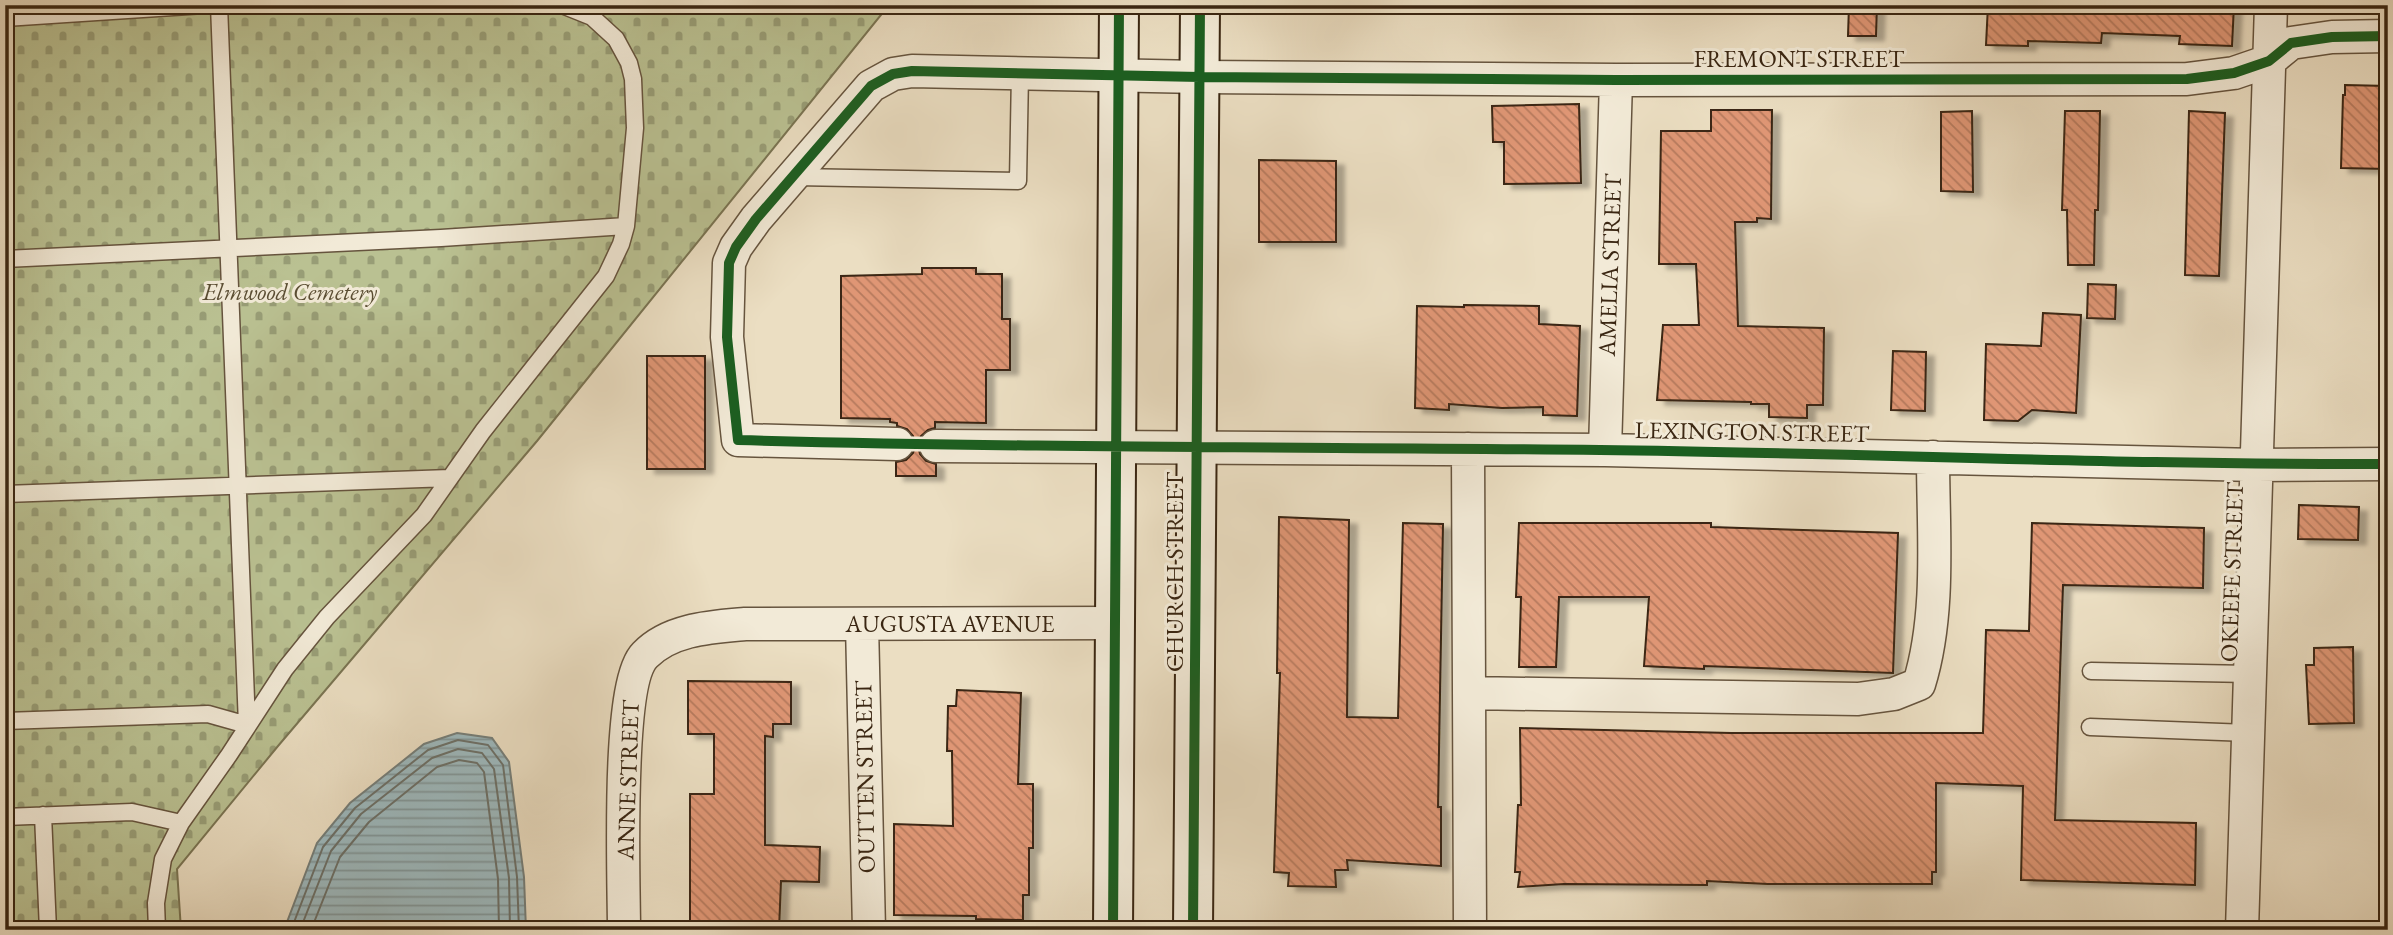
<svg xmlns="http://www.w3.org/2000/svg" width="2393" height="935" viewBox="0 0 2393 935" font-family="'EB Garamond',serif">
  <defs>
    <pattern id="cemetery-stones" width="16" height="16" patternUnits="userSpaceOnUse" patternTransform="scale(1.75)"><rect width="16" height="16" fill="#bac192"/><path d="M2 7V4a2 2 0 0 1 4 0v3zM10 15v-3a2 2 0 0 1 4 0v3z" fill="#989d76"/></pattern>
    <pattern id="water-rules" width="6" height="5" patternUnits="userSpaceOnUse" patternTransform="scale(1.75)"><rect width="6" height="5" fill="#9db9be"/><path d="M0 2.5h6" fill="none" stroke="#819699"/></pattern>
    <pattern id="building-back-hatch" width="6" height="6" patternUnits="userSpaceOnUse" patternTransform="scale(1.75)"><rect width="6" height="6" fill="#df9674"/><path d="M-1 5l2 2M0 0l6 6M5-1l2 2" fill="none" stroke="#b67a5e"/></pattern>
    <filter id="shadow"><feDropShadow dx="8" dy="4.5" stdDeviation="2" flood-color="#0004"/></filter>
  </defs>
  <rect width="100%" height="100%" fill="#ebdec2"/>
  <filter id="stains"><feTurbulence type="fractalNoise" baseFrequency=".00286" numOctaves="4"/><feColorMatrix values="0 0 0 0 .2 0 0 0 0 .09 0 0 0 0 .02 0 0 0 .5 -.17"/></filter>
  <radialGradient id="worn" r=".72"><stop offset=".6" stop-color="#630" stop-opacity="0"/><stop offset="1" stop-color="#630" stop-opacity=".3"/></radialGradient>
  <path fill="url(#cemetery-stones)" stroke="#7a7452" stroke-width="2" d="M5,5h884l-352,436 -259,305 -101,123 4,61h-176z"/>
  <path fill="url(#water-rules)" stroke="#757e79" stroke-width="2" d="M457,733l35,5 17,24 15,115 2,53h-242l33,-87 33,-40 74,-59z"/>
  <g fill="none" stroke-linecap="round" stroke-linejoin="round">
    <path stroke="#6c7068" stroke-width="2" d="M291,930l32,-83 32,-39 73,-58 30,-10 30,5 15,20 14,112 2,53
      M300,930l31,-79 30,-37 71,-56 26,-9 24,4 12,16 15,109 1,52
      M311,930l29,-73 29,-35 68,-55 22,-7 18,3 7,9 14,107 1,51"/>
  </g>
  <path fill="url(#building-back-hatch)" stroke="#3a2612" stroke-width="2" filter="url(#shadow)" d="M1849,5h28l-1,31h-28z
    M1988,5h246l-2,41 -53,-2 1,-8 -78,-3 -1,10 -73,-2v5l-42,-1z
    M2345,85l43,1v83l-47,-1 2,-73h2z
    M1579,104l2,79 -77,1v-42h-11l-1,-36z
    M1711,110h61l-1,109 -14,-1v4h-22l3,104 86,2 -1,77h-16v13l-38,-1v-13h-18v-2l-94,-2 6,-75h36l-3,-61h-37l2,-133h50z
    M1972,111l1,81 -32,-1v-79z
    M2065,111h35l-2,99h-3l-1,55h-26l-1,-55h-5z
    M2189,111l36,2 -6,163 -34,-1z
    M1259,160l77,1v81h-77z
    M922,268h54v6h26v45h8v51h-24v53l-51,-1v6l-7,2 -7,6 -3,9 2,9 6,7 10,3v12h-40v-14l10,-2 7,-7 2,-8 -2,-9 -6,-7 -10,-3v-3l-7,-1v-3l-49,-1v-142l81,-2z
    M2088,284l28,1 -1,34 -28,-1z
    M1464,305l75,1v18l41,2 -3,90 -34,-1v-8l-41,1 -53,-4v6l-34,-2 2,-102 47,1z
    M2043,313l38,2 -5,98 -44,-3 -14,11 -34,-1 2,-76 55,2z
    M1893,351l33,1 -1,59 -34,-1z
    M647,356h58v113h-58z
    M2299,505l60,2 -1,33 -60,-1z
    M1279,517l70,3 -2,197 51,1 5,-195 40,1 -5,283h3v59l-94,-6 1,10h-13l1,17 -48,-1 1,-13 -15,-1 6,-199h-3z
    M1519,523h192v4l187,6 -5,140 -189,-7v3l-60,-3 5,-69h-90l-3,70h-37l2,-70h-5z
    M2032,523l172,5 -1,60 -140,-3 -8,235 141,3 -1,62 -174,-5 2,-94 -87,-3v89h-4v12h-164l-61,-3v4l-143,-1 -46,3 2,-15h-5l3,-67h3l-1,-77 211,5h252l3,-103 43,1z
    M2353,647l1,76 -45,1 -3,-59h8v-17z
    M688,681l103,1v42h-18v13l-8,-1v109l55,2 -1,35 -38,-1 -2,49h-89v-136h24v-60h-26z
    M957,690l64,3 -3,91h15v64h-4v47h-6v25l-47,-1v-3l-82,-1v-91l59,2 -1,-75h-5l1,-45h8z"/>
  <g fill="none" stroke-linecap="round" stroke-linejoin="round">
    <defs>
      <path id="lane" d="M5,18l199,-13
        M795,177l223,4 2,-108
        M5,259l436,-21 185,-12
        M5,494l445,-16
        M2091,671l159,3
        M5,721l203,-7 39,11 -28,-720
        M2090,727l158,6
        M43,815l5,115
        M5,817l127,-5 49,11
        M157,930l-1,-27 7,-44 18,-36 48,-68 56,-86 42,-52 97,-102 59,-84 123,-155 15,-32 5,-18 9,-98 -2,-49 -4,-16 -13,-24 -24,-22 -30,-12"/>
      <path id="street" d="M897,444l-159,-4 -11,-103 2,-74 7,-16 20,-28 115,-133 22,-12 19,-3 288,6 416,3 571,-1 47,-6 35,-12 22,-18 41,-6 56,-1
        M936,446l669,4 651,15 132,-1
        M1468,449l2,481
        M1605,450l11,-370
        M862,624l7,306
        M1469,693l389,6 36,-5 25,-10c22,-71 14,-153 14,-227
        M624,930c0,-49 -8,-246 21,-275 25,-26 66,-28 100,-31l370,-1
        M2242,930l29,-925"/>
      <path id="secondary" d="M1113,930l6,-925
        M1193,930l7,-925"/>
    </defs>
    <use href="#lane" stroke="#66543e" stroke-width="19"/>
    <use href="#street" stroke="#66543e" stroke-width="35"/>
    <use href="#secondary" stroke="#3a2612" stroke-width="42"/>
    <use href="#lane" stroke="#f2ead7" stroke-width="16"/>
    <use href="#street" stroke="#f2ead7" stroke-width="32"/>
    <use href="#secondary" stroke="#f2ead7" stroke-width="38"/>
    <defs>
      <path id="cycleway" d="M2388,36l-56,1 -41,6 -22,18 -35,12 -47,6 -571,1 -416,-3 -288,-6 -19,3 -22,12 -115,133 -20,28 -7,16 -2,74 11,103c288,8 575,7 862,10 263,3 525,15 788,14
        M1113,930l6,-925
        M1193,930l7,-925"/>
    </defs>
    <use href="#cycleway" stroke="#f2ead7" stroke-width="15"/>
    <use href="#cycleway" stroke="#1b5e20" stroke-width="10"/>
  </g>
  <g text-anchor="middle" stroke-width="6" stroke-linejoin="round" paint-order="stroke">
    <g font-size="24" fill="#3a2612" stroke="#f2ead7">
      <text x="1799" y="67">FREMONT STREET</text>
      <text transform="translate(1610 265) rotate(-88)" y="8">AMELIA STREET</text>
      <text transform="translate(1752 432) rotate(1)" y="8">LEXINGTON STREET</text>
      <text transform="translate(1175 572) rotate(-90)" y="8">CHURCH STREET</text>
      <text transform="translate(2232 572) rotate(-88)" y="8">OKEEFE STREET</text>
      <text x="950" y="632">AUGUSTA AVENUE</text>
      <text transform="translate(865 777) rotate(-91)" y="8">OUTTEN STREET</text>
      <text transform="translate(628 780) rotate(-88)" y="8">ANNE STREET</text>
    </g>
    <g font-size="24" font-style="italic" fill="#5a4d32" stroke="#f2ead7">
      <text x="290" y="300">Elmwood Cemetery</text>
    </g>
  </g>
  <rect width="2393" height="935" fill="none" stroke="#ebdec2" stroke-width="28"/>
  <rect x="7" y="7" width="2379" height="921" fill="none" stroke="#3a2612" stroke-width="3.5"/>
  <rect x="14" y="14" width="2365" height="907" fill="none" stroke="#3a2612" stroke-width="2"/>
  <rect width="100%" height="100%" filter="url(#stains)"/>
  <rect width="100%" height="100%" fill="url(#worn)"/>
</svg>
